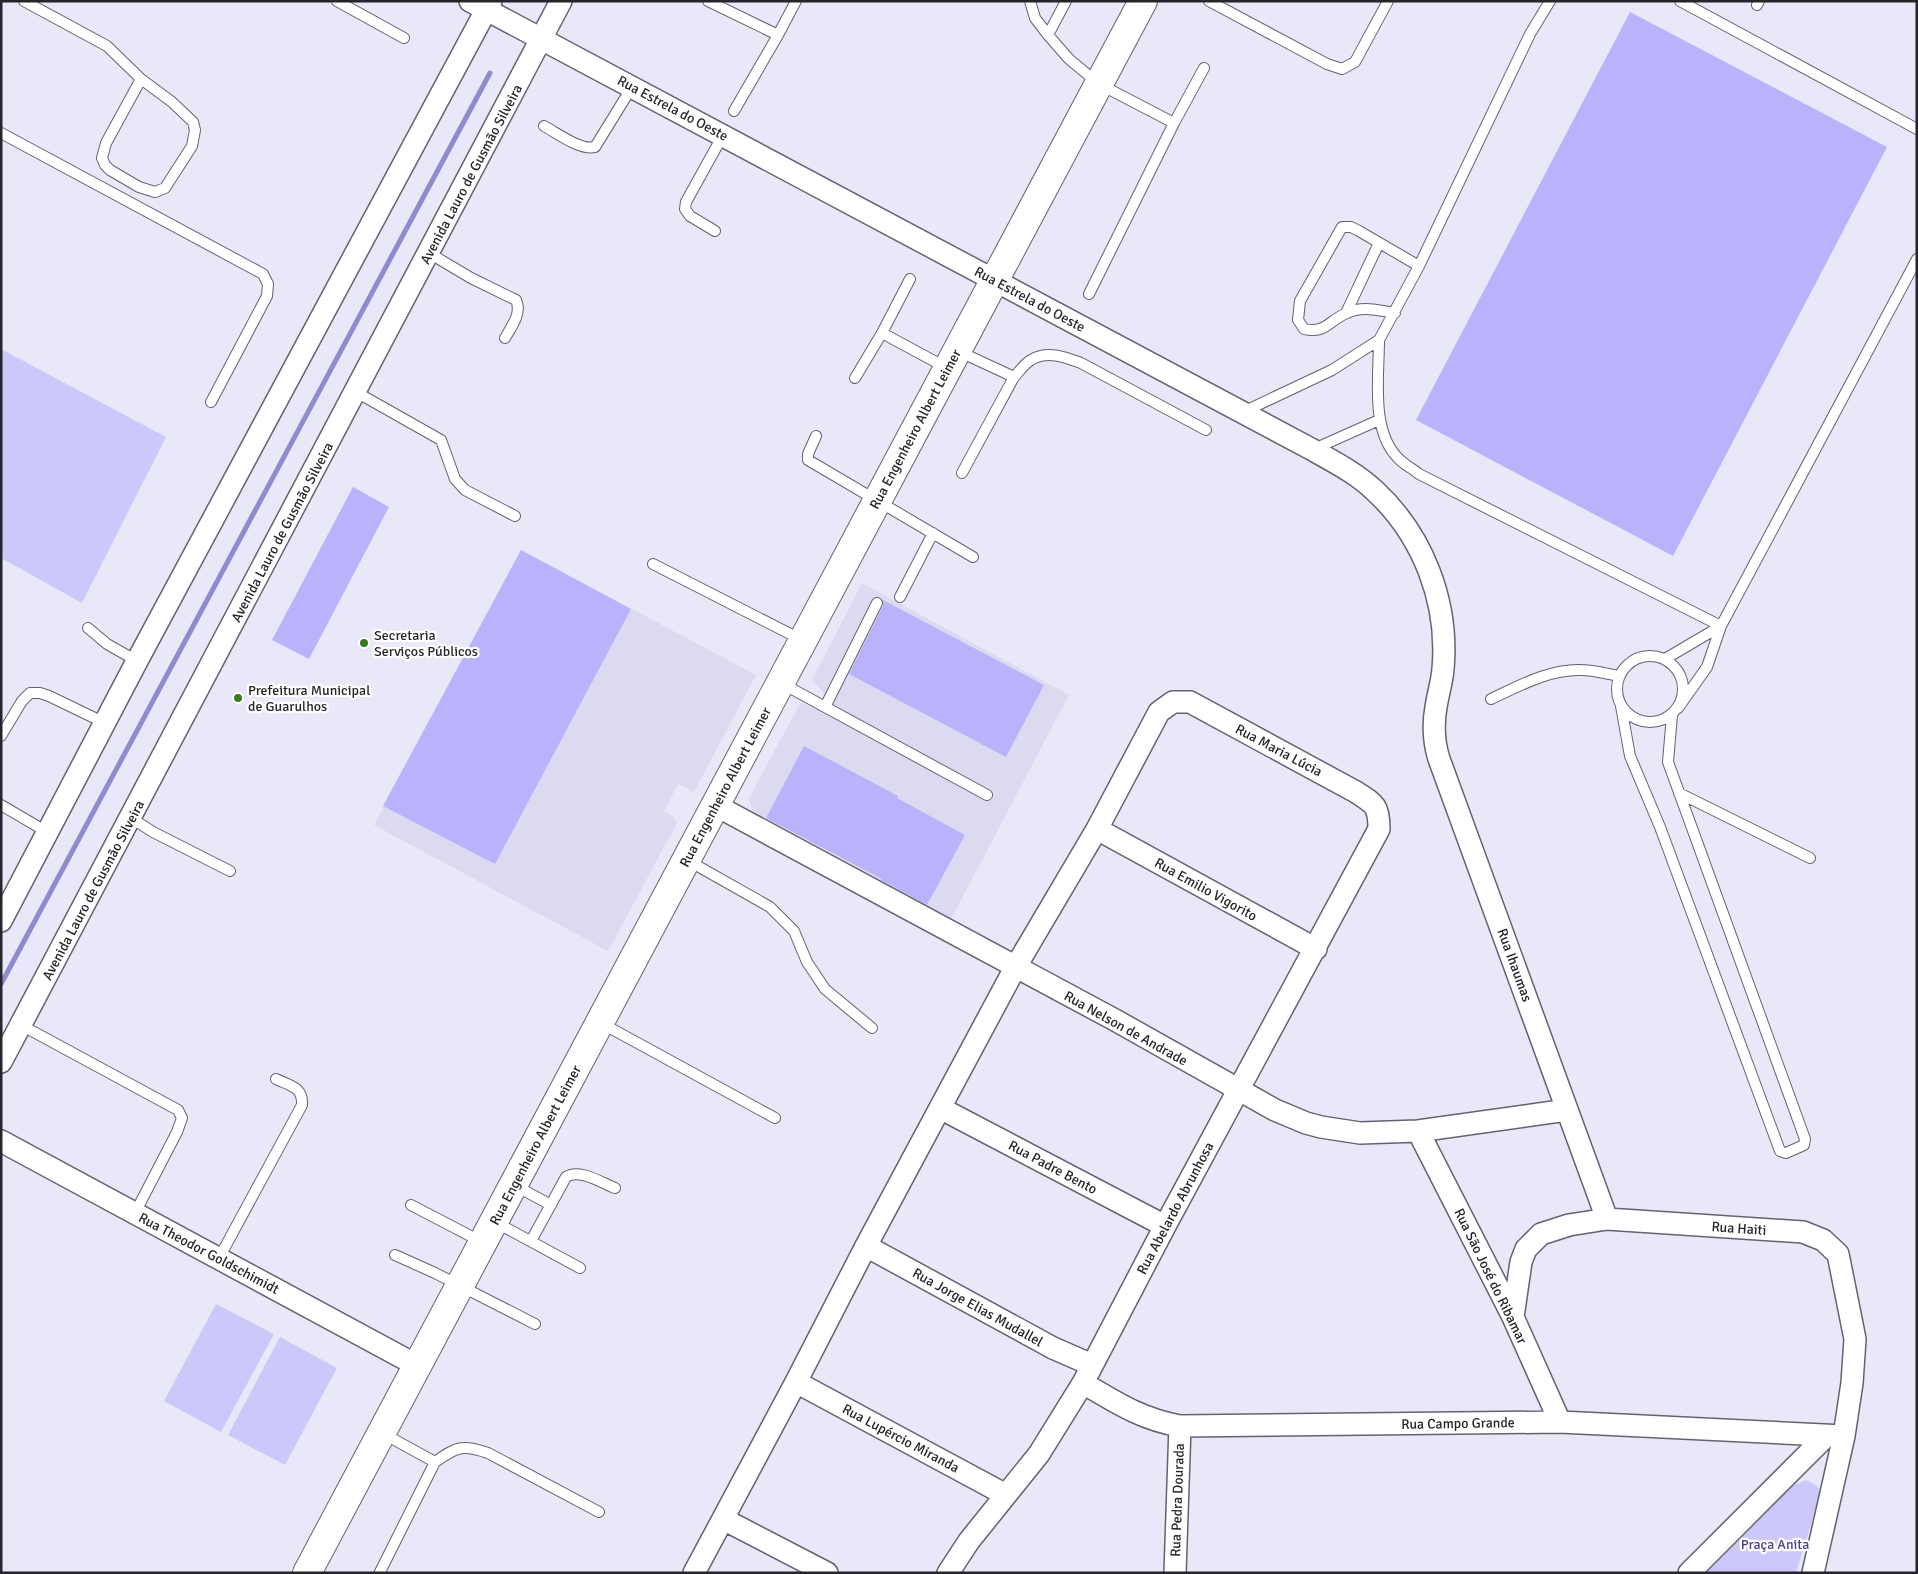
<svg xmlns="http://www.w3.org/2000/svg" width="1918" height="1574" viewBox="0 0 1918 1574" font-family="Signika,sans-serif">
  <rect width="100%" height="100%" fill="#e9e8f8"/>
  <path fill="#dcdaf1" d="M521,550l235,125 -62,117 -16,-8 -14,27 9,5 4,7 -69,128 -234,-126z
    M862,583l207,112 -119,226 -193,-104 -6,-10 -2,-9 52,-96 15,7 9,-15 -13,-14z"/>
  <path fill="#ccc8f9" d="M1,349l165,88 -84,166 -81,-45z
    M216,1304l58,30 -53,98 -57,-31z
    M280,1337l57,31 -52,97 -57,-30z
    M1806,1480l10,5 5,7 -25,81h-90l88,-88z"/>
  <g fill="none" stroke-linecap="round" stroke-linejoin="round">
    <path stroke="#928acf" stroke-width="5" d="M1,984l489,-911"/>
  </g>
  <path fill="#bab3fb" d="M1630,12l257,135 -214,409 -257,-136z
    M353,487l36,20 -80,152 -37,-19z
    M521,550l110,59 -136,255 -112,-58z
    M883,600l161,85 -38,72 -157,-83 34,-68z
    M804,746l94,50 -1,2 68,37 -38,70 -46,-25 1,-1 -116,-61z"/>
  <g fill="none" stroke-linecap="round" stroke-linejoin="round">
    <defs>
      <path id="lane" d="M24,1l83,45 34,33 31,23 21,20 2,8 -3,16 -27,42 -10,4 -16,-5 -29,-17 -5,-5 -3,-7 4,-15 35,-64
        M337,1l67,37
        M708,1l70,34 -44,76
        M1030,1l5,17 13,17 21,24 30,25 75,39 -85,171
        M1209,1l118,63 15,5 13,-7 33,-61
        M1680,1l237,128
        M1757,5l2,-4
        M778,35l18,-34
        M1048,35l18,-34
        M1174,123l30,-55
        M544,126c13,7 37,25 51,21l37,-60
        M1,133l262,141 5,10 -1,12 -56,106
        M715,231l-25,-15 -5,-7 1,-7 37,-67
        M429,253l42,25 45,22c6,13 -4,26 -11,38
        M1346,313l33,-70
        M1395,313c-16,-3 -33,-7 -48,0 -18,7 -21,21 -43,16l-6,-9 2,-19 42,-74h9l8,4 60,35
        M882,333l28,-54
        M1379,340c0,37 -9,93 21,120 5,5 13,9 19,14l302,152
        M958,351l56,26c5,-5 10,-13 17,-17 16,-10 34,-3 50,3l125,67
        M855,378l27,-45 65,35
        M356,392l85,48 14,39 10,11 50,26
        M1243,412l89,-42 47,-30 40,-74 111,-232 20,-33
        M816,436l-8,18v6l165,97
        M1314,449l65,-29
        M962,473l52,-96
        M653,564l149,76
        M900,597l33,-64
        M88,628l19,16 30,17
        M1617 689a33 33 0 1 1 66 0a33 33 0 1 1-66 0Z
        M1665,659l56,-33
        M781,683l206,112
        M1491,699c28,-13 58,-30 90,-29 13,0 26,4 39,6
        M1621,706l9,50 30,71 120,324 6,2 18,-8 1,-6 -137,-377 4,-47
        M825,707l52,-104
        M1678,708l29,-41 14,-41 196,-367
        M1,736l21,-35 8,-8h10l9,3 56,27
        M1679,793l131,65
        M1,805l46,27
        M131,818l22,14 77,39
        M687,860l83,47 24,24 13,31 18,27 47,39
        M601,1023l174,95
        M21,1025l157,85 4,8 -5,14 -42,81
        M514,1185l37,20
        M411,1205l71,37
        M495,1222l85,46
        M531,1241l35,-64c13,-9 36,6 49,11
        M395,1255l40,18 100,51
        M219,1258l83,-153c1,-18 -11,-19 -26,-26
        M382,1433l53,29c21,-15 27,-18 53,-9l111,59
        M380,1572l55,-110"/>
      <path id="street" d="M470,1l843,449c21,12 43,23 61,40 49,45 75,112 69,179 -1,13 -5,25 -7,38 -3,17 -2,36 3,52l168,460
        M715,805l400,215 160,90 31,13 15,4 39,6 58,-2 149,-21
        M1097,829l219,120
        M1,921l136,-260 354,-660
        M1,1062l560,-1061
        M940,1108l225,118
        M1418,1131l95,186 47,105
        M1,1141l417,225
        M866,1246l187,102 39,17
        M1513,1317l8,-55 5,-13 15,-15 28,-9 38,-6 196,13 20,8 15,14 17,85 -3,44 -8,53 -31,137
        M796,1382l210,113
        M1083,1383c34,20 58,36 97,43l380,-4 284,14
        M723,1519l104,54
        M694,1573l102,-191 70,-136 149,-278 82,-139 62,-117 14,-10h17l166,90c19,12 23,14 23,37l-214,397 -82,157 -44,71 -70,87 -21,32
        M1175,1573l5,-147
        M1689,1573l137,-137"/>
      <path id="secondary" d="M307,1573l836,-1572"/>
    </defs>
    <use href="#lane" stroke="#636270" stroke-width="12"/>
    <use href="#street" stroke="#636270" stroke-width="24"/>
    <use href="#secondary" stroke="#636270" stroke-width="30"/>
    <use href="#lane" stroke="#fff" stroke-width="10"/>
    <use href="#street" stroke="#fff" stroke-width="21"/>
    <use href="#secondary" stroke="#fff" stroke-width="28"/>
  </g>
  <g fill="#387c1e" stroke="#fff" stroke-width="2">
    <circle cx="364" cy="643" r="5"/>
    <circle cx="238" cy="698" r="5"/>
  </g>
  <g text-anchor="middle" stroke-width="4.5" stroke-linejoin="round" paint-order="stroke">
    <g font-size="14" fill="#25252b" stroke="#fff">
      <text transform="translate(673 108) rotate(28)" y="5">Rua Estrela do Oeste</text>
      <text transform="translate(471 174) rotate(-62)" y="5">Avenida Lauro de Gusmão Silveira</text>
      <text transform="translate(1030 299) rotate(28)" y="5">Rua Estrela do Oeste</text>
      <text transform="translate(915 429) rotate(-62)" y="5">Rua Engenheiro Albert Leimer</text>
      <text transform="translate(282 532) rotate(-62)" y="5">Avenida Lauro de Gusmão Silveira</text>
      <text transform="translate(1279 750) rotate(28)" y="5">Rua Maria Lúcia</text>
      <text transform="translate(725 787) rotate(-62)" y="5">Rua Engenheiro Albert Leimer</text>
      <text transform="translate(1206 889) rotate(29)" y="5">Rua Emilio Vigorito</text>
      <text transform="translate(93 890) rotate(-62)" y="5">Avenida Lauro de Gusmão Silveira</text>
      <text transform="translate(1515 965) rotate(70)" y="5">Rua Ihaumas</text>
      <text transform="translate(1126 1028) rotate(29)" y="5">Rua Nelson de Andrade</text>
      <text transform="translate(535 1145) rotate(-62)" y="5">Rua Engenheiro Albert Leimer</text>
      <text transform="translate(1053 1167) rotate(28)" y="5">Rua Padre Bento</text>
      <text transform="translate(1175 1208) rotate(-62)" y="5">Rua Abelardo Abrunhosa</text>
      <text transform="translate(1739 1228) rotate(4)" y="5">Rua Haiti</text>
      <text transform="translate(209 1253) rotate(28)" y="5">Rua Theodor Goldschimidt</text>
      <text transform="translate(1491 1276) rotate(64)" y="5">Rua São José do Ribamar</text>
      <text transform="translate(978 1307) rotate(29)" y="5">Rua Jorge Elias Mudallel</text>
      <text transform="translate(1458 1423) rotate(-1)" y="5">Rua Campo Grande</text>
      <text transform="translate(901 1438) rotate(28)" y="5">Rua Lupércio Miranda</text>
      <text transform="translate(1177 1500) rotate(-88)" y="5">Rua Pedra Dourada</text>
    </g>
    <g font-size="14" fill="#25252b" stroke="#fff" text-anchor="start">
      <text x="374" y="640">Secretaria<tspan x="374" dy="16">Serviços Públicos</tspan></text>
      <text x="248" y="695">Prefeitura Municipal<tspan x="248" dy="16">de Guarulhos</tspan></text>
    </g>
    <g font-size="14" fill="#4e3d90" stroke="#fff">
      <text x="1775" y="1549">Praça Anita</text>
    </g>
  </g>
  <rect width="1918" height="1574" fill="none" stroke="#25252b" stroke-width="5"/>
</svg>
